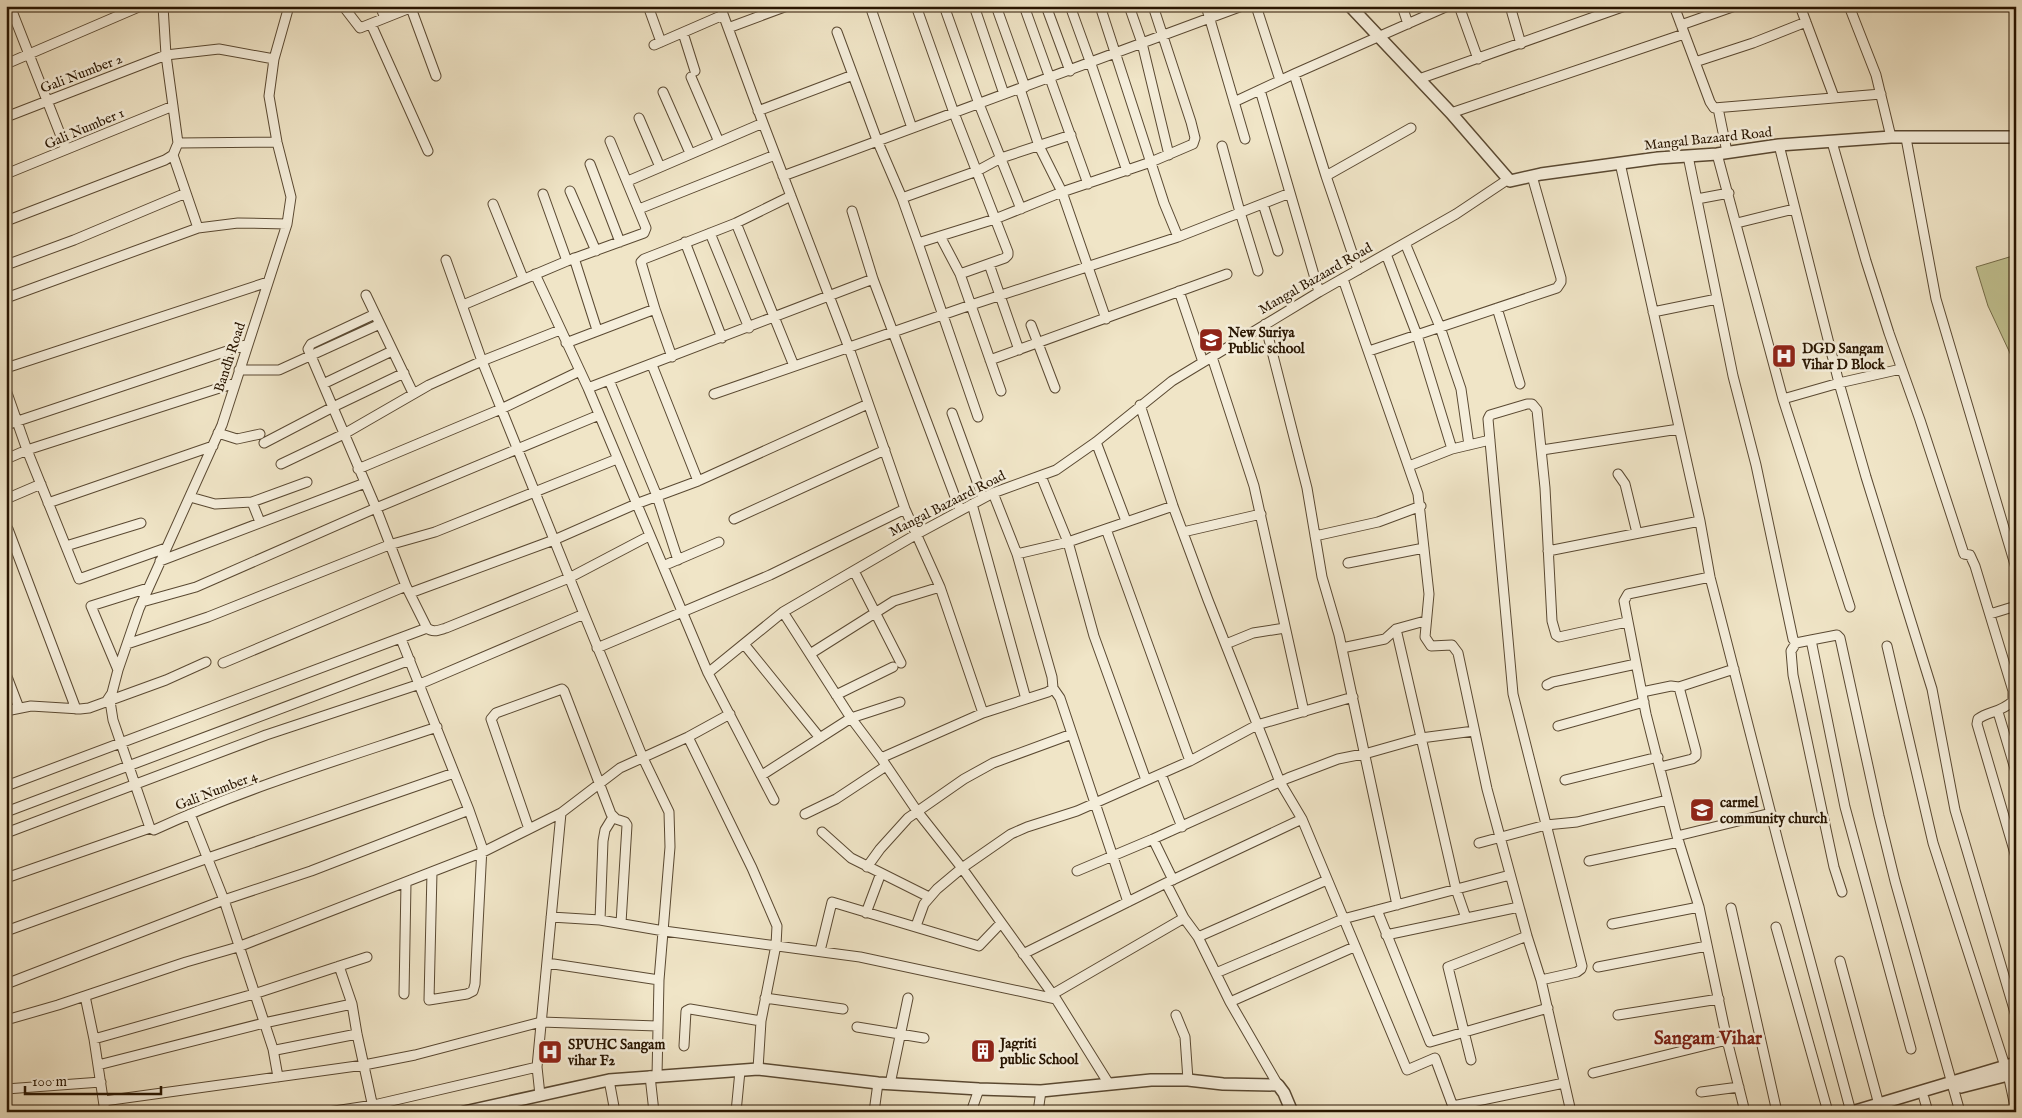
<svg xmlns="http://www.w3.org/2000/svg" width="2022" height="1118" viewBox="0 0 2022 1118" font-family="'IM FELL English',serif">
  <rect width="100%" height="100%" fill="#f0e5c7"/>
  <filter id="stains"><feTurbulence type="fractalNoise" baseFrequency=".004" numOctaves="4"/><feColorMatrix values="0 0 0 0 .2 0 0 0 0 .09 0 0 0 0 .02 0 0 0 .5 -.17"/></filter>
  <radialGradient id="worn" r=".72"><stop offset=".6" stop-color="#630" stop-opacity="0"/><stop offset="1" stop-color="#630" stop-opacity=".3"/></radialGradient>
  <path fill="#c1c291" stroke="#746c49" d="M2016,255v111l-28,-60 -12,-39z"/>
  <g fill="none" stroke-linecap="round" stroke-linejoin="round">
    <defs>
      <path id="minor" d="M10,6l56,143
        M343,6l17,22 55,-22
        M380,6l5,12
        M648,6l13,36
        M720,6l43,117 86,225 56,161 35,78 43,126
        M870,6l42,122
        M916,6l38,107 54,139v3l-3,3 -45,16
        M944,6l35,98 42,105
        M974,6l30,88
        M996,6l29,81
        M1024,6l64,178
        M1046,6l24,65
        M1070,6l21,58 36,107
        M1100,6l64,197 14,34
        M1129,6l13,37 27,112
        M1206,6l39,133
        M1256,6l24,74
        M1402,6l6,18
        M1459,6l19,53
        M1510,6l11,38
        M1674,6l36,96 4,6 167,-14
        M1800,6l34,91
        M1849,6l27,69 15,62
        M411,8l25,68
        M371,24l57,127
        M1681,25l54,-19
        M728,28l59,-22
        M837,32l40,108 25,58 16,45 60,174
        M683,33l12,38
        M654,45l69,-30
        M1695,62l58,-19 53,-21
        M6,64l135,-58
        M1294,74l32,102 32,94
        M691,77l28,65
        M1419,79l206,-73
        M1020,89l19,57 23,46 44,127
        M1260,90l59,202
        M663,92l27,61
        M1234,102l60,-28 154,-68
        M1718,108l9,44
        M758,111l95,-36
        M1451,113l233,-79
        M6,117l160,-62 53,-6 55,10
        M639,118l21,49
        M1906,138l30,161 80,269
        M1832,142l34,119 23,72 31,87 44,134 6,1 5,11 38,125v10c-13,12 -24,10 -35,18l-1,5 39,133
        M178,143l99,-1
        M1779,145l60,238 27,94 66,212 23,121 61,206
        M1222,146l18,66 18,59
        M1717,154l66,245 67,208
        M173,155l25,73
        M1688,156l45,220 23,89 37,174 3,4 15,-3 34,167 66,242
        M1620,163l80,358 10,56 70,272 71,263
        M590,164l30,78
        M6,174l167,-68
        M783,176l459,-170
        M1326,176l85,-48
        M628,181l135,-58
        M570,191l26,60
        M543,194l24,67
        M902,198l75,-27 24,-13 70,-23
        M1697,199l32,-6
        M493,204l30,74
        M1263,204l15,47
        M639,209l136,-54
        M852,211l21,68 87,231
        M6,221l159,-61 8,-5 5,-12 -12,-88 -3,-49
        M736,223l58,143
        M1737,223l57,-14
        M710,233l39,95
        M940,236l20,38 41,117
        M685,242l37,96
        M918,243l77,-24 67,-27 89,-30 42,-18 2,-6 -4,-16 -38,-116
        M1405,243l35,84 21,62 8,56
        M1386,254l31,81 35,114 38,-9
        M574,258l23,72
        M446,260l36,101 102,253 59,144 26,54 1,35 -11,133 -2,96
        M989,264l30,86
        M6,265l68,-25 112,-47
        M535,274l53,114 120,285 66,127
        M1343,279l75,215 11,100 -4,43 6,9 21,-1 6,8 29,136 40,147 14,44 30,132
        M1179,291l24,71
        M366,295l47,98
        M6,298l192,-70 40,-5 49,1
        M463,305l104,-44 77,-28 2,-5 -36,-87
        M1497,308l23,76
        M1653,312l64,-13
        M375,314l-64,30 -3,5 68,159 30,78 21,42c6,5 12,2 19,0l123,-50 80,-42
        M1265,324l42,164 15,89 17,58 58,270
        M1031,325l24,63
        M566,343l89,-34
        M1369,351l188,-63 4,-6v-4l-29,-102
        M672,357l-17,-48 -14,-47 3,-3 92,-36 55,-27
        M1212,357l42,129 50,226
        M990,360l237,-86
        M652,365l46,116
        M6,368l262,-86
        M239,370h40l101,-46
        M609,380l48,116 21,64
        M323,384l69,-33
        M588,388l285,-109
        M6,390l21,60 52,129 87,-31
        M714,394l257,-89 207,-68 112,-44
        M1783,399l56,-16 62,-14
        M1140,405l33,101 35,94 72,182 22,37 105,251 28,-12 20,54
        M952,413l31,85
        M6,425l242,-81
        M218,433l19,6 23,-5
        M1096,442l30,79
        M264,443l69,-36 71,-34
        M1542,450l137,-21
        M6,459l21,-9 208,-67
        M281,464l63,-30 85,-49 53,-24 78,-31
        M1409,466l43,-17
        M358,469l143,-60 79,-38
        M1618,474l7,10 12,49
        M1041,476l27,66 26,94 52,144
        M190,497l25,7 37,-2 55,-20
        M6,499l35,-15
        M252,502l8,20
        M48,503l165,-57
        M972,504l54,195
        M734,519l151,-69
        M8,529l68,180
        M1106,529l84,232
        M1183,532l78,-18
        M1315,536l63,-14 43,-16
        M66,546l75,-23
        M1548,551l152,-30
        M1017,554l51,-12 105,-36
        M160,561l205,-78
        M1348,563l76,-15
        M663,566l56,-24
        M854,571l47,92
        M1710,577l-82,17 -4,7 22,113 31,122 22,71 28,133 18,72
        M410,593l144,-53 82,-36 62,-23 170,-77
        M142,602l54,-15 180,-79 223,-93
        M783,612l68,106 30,40 36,53 45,57 94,131 53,85
        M1990,614l26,-8
        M1425,621l-29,8 60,260 10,29
        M401,639l68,171 13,37 -7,137 -2,7 -6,3 -38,6 3,-128
        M1811,640l26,-5 3,3 39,178 16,65 65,231
        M1796,643l-5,8 2,24 41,192 8,25
        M127,644l81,-27 181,-72 46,-13 182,-73
        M744,644l76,94
        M1226,644l27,-11 32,-5
        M1887,646l46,197 72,223
        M597,648l173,-73 135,-66
        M1342,648l43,-9 11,-10
        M810,654l84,-53 46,-14
        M223,663l183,-77
        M118,670l-27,-64 57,-18
        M708,673l75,-61 134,-78 76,-41 63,-23 40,-28 76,-61 147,-89 137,-78 51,-34
        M6,674l13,34
        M1547,685l6,-3 83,-18
        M1679,687l55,-18
        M1053,688l7,10 68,204
        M1642,692l29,-6 8,1 17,64v5l-4,3 -32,8
        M836,695l57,-28
        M110,701l3,19 37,108
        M106,702l6,-9 6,-23 21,-61 83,-184 65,-201 4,-27 -14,-55 -8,-46 5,-37 15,-53
        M6,711l25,-5 49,3 9,-1 77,-28 40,-18
        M1998,712l18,60
        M1558,726l86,-24
        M688,737l64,131 25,58 -1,19 -15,76 -3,48
        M881,758l102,-45 65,-21 5,-4 -1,-11 -35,-123 -24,-61
        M1161,774l21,53
        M762,775l89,-57 49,-16
        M1565,780l93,-23
        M6,786l421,-158
        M6,812l404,-152
        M190,814l34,86 49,149 3,1 81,-16
        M805,814l31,-15 50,-33
        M529,829l-38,-110 5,-6 66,-24 2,2 47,123 5,5 9,3 2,3 -6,98
        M822,832l29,26 78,39
        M6,833l260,-98 154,-51 164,-70
        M1677,836l94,-23
        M1153,839l20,41
        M1479,843l67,-18 31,-3 90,-22
        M1589,861l90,-19
        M867,867l13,-18 28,-31 56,-39 29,-16 79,-29
        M1077,871l76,-32 135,-61 50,-19 30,-6 53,-15 53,-7
        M6,878l144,-50 4,2c91,-42 188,-71 283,-103
        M1166,883l18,35 14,19 32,65 48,83
        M1731,908l46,204
        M1377,910l53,132 118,-34
        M866,913l15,-40
        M551,917l49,3 64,11 196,26 196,42
        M600,920l3,-79 2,-11 8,-13
        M1612,924l87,-17
        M916,926l8,-22 13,-15 25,-21 49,-34 16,-7 50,-16 113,-50 67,-36 96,-28
        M1776,927l52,185
        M6,931l202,-73 246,-85
        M1386,935l133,-28
        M1198,937l129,-57
        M820,951l12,-49 147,44 22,-23
        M1023,954l143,-71 136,-64
        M1840,961l41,151
        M547,963l112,17
        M1598,967l109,-21
        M1216,973l127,-54 167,-44
        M1541,980l36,-8 4,-3 1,-3 -69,-272 -25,-275 2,-4 37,-11h5l5,6 8,78 7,133 4,14 3,2 68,-15
        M6,984l218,-84 87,-29 158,-61
        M404,994l2,-111
        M1053,994l131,-76
        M85,996l9,43 11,73
        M765,998l78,11
        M1230,1002l124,-55
        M352,1004l5,30 17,78
        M1176,1015l9,22 3,43
        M1618,1015l101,-16
        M6,1020l52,-15 128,-43 52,-15 245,-95 78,-39 59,-45 68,-31 42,-23
        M857,1027l67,11
        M94,1039l160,-45 113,-37
        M684,1046l2,-35 4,-2 71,12
        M273,1049l5,28
        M1471,1060l-23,-93 79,-31
        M98,1065l166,-42 88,-19 -13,-38
        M537,1067l3,28
        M1593,1073l134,-33
        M2008,1074l8,37
        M650,1076l4,36
        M609,1080l6,32
        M890,1084l18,-86
        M6,1089l95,-7
        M1701,1092l38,-5
        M1924,1098l4,14
        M104,1101l260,-36 51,-10 126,-33 116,4
        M1453,1106l111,-23
        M328,1112l46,-7 163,-38 24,-254
        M736,1112l4,-41
        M874,1112l4,-29
        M971,1112l8,-23
        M1038,1112l3,-21"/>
      <path id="tertiary" d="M1350,6l101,107 59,68 31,-7 117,-16 59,-4 62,-9 112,-8h125
        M1961,1087l55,-14
        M464,1112l145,-32 149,-11 120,14 101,6 62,2 110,-11h37l35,4 55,1 6,8 8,19
        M1852,1112l164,-49"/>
    </defs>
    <use href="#minor" stroke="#5a4932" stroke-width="11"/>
    <use href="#tertiary" stroke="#5a4932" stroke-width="14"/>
    <use href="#minor" stroke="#f5eedb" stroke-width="9"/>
    <use href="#tertiary" stroke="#f5eedb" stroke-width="11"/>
  </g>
  <defs>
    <symbol id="school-square" viewBox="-11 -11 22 22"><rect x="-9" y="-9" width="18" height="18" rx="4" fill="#8f2418" stroke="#f5eedb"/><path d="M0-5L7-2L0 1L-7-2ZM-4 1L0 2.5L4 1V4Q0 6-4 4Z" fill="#fff"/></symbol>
    <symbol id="hospital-square" viewBox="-11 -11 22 22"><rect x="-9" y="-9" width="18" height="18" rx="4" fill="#8f2418" stroke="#f5eedb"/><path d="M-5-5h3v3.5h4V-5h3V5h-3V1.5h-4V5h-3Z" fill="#fff"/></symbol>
    <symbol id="building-square" viewBox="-11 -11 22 22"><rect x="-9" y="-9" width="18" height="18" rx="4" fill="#8f2418" stroke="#f5eedb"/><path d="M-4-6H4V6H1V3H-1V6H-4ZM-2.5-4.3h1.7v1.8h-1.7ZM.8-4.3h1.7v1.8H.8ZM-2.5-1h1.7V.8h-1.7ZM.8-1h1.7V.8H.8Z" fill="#fff"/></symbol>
  </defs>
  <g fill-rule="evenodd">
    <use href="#school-square" x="1197" y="326" width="28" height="28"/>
    <use href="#hospital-square" x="1770" y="342" width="28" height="28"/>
    <use href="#school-square" x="1688" y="796" width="28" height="28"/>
    <use href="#building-square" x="969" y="1037" width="28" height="28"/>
    <use href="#hospital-square" x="536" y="1038" width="28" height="28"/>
  </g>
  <g text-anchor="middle" stroke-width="5" stroke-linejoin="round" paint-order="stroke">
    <g font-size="14" fill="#281501" stroke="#f5eedb">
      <text transform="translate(81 73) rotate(-21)" y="5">Gali Number 2</text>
      <text transform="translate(84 128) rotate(-23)" y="5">Gali Number 1</text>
      <text transform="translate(1708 138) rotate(-6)" y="5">Mangal Bazaard Road</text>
      <text transform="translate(1315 278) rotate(-30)" y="5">Mangal Bazaard Road</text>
      <text transform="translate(229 357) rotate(-72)" y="5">Bandh Road</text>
      <text transform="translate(947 503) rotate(-27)" y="5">Mangal Bazaard Road</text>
      <text transform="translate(216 790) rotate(-21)" y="5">Gali Number 4</text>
    </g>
    <g font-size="14" font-weight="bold" fill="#281501" stroke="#f5eedb" text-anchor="start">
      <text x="1228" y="337">New Suriya<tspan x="1228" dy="16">Public school</tspan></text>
      <text x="1802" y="353">DGD Sangam<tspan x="1802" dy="16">Vihar D Block</tspan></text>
      <text x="1720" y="807">carmel<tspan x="1720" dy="16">community church</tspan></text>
      <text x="1000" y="1048">Jagriti<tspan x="1000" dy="16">public School</tspan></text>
      <text x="568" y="1049">SPUHC Sangam<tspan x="568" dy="16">vihar F2</tspan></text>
    </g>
    <g font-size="19" font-weight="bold" fill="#7a1f14" stroke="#f5eedb">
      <text x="1708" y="1044">Sangam Vihar</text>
    </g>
  </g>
  <rect width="2022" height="1118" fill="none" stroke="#f0e5c7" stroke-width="25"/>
  <rect x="8" y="8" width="2007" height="1103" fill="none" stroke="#281501" stroke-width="2.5"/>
  <rect x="12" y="12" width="1997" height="1093" fill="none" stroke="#281501"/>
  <path d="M25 1086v8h136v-8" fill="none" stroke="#281501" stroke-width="2.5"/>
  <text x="32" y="1086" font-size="15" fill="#281501" stroke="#f5eedb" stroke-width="4" paint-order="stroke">100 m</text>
  <rect width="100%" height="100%" filter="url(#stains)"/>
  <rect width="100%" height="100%" fill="url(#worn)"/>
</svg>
